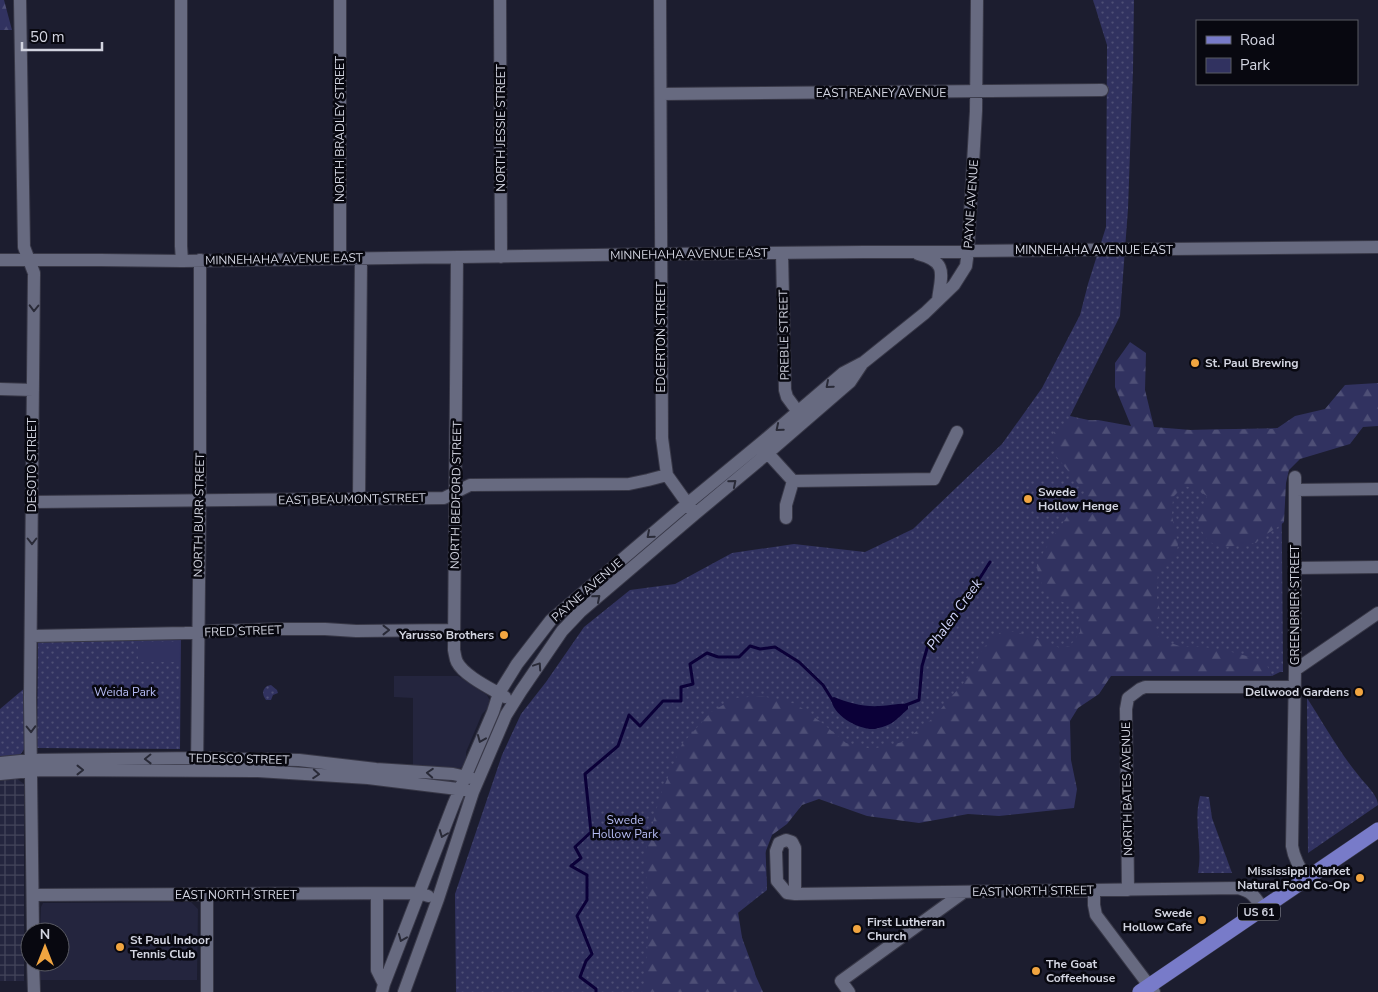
<svg xmlns="http://www.w3.org/2000/svg" width="1378" height="992" viewBox="0 0 1378 992" font-family="'Nunito Sans',sans-serif">
  <defs>
    <pattern id="industrial-grid" width="8" height="8" patternUnits="userSpaceOnUse" patternTransform="scale(1.25)"><rect width="8" height="8" fill="#24253e"/><path d="M0 4h8M4 0v8" fill="none" stroke="#43445a"/></pattern>
    <pattern id="green-dots" width="8" height="8" patternUnits="userSpaceOnUse" patternTransform="scale(1.25)"><rect width="8" height="8" fill="#313260"/><path d="M2 2h.1M6 6h.1" fill="none" stroke="#4e4f76" stroke-width="1.8" stroke-linecap="round"/></pattern>
    <pattern id="forest-firs" width="22" height="20" patternUnits="userSpaceOnUse" patternTransform="scale(1.25)"><rect width="22" height="20" fill="#313260"/><path d="M5 1l3.5 6h-7zM16 11l3.5 6h-7z" fill="#4e4f76"/></pattern>
  </defs>
  <rect width="100%" height="100%" fill="#1c1d2f"/>
  <path fill="#24253e" d="M394,676h64l29,19 3,6 -3,8 -5,5 -16,38v6l-2,8 -6,3 -45,-1v-70l-19,-1z
    M191,902l7,7 -1,71h-157v-18h20v-30h-20l1,-25 2,-4z"/>
  <path fill="url(#industrial-grid)" d="M16,778l8,6v197h-24v-201z"/>
  <path fill="url(#green-dots)" d="M1093,0h41l-1,69 -5,140 -8,107 -50,100 69,15 142,-3 2,244h-3l-8,4 -2,-4 -202,1 -260,119 -43,43 2,55 -33,26 21,57 2,19h-301l-1,-98 47,-139 19,-41 25,-32 38,-55 46,-37 45,-6 57,-31 62,-9 71,8 48,-23 89,-85 40,-56 38,-73 8,-31 18,-57 1,-182z
    M181,635l-1,114 -143,-1 1,-105 2,-4z
    M271,685l6,5 1,3 -5,2 -2,5h-5c-4,-6 -4,-10 1,-14z
    M26,687l-1,61 -5,7 -20,3v-49z
    M1307,698c17,26 32,54 52,78 6,8 19,19 19,29l-70,48z
    M1200,796l9,1 3,21 20,55h-34c5,-25 -5,-51 2,-77z"/>
  <path fill="url(#forest-firs)" d="M0,0h4l8,30h-12z
    M1130,342l16,11 -1,37 9,37 37,3 85,-1 19,-13 30,-7 20,-24 33,-2v43l-15,1 -13,17 -50,15 -11,11 -3,13 -2,39c-8,8 -21,12 -28,21 -7,0 -31,5 -35,4 -16,-4 -22,-19 -24,-33l7,-9 3,-9 -13,-8 -10,-2 -11,11 -1,19 6,28 -2,14 -10,5 -8,7 -1,15v13l3,12 -5,20 5,9 22,8h22l24,4 37,10 7,15h-161l-12,18 -21,14 -8,13 1,39 6,29 -3,19 -75,8 -31,-2 -49,9 -52,-7 -48,-17 -17,6 -15,19 -15,11 -8,21 3,29 -29,27 6,38 19,42h-121l3,-6 4,-68 -4,-65 15,-57 22,-52 29,-32 24,-14 27,-2 34,8 25,18 25,21 26,6 31,-7 29,-23 35,-40 16,-31 20,-18 27,5 30,13 10,-2 10,-14v-13l-8,-13 -25,-11c-4,-9 -10,-19 -10,-30 1,-8 40,-63 48,-73l-29,-36 -2,-24 17,-11 27,-1 33,6 -16,-39v-24z"/>
  <path fill="#313260" d="M138,642h41l1,20h-42z"/>
  <path fill="#0b0038" d="M834,697c15,6 29,10 46,9 10,0 19,-3 28,-2v5c-6,5 -12,12 -18,15 -4,2 -11,4 -15,5 -17,1 -43,-14 -44,-31z"/>
  <g fill="none" stroke-linecap="round" stroke-linejoin="round">
    <path stroke="#0b0038" stroke-width="3" d="M906,705l13,-5 3,-34 6,-21 6,-9 18,-14 38,-60
      M596,992v-3l-16,-12 6,-16 6,-7 -15,-38 10,-16v-25l-16,-9 10,-8 -6,-11 16,-15 -6,-58 33,-28 11,-31 11,11 23,-25h18v-14l12,-3 -3,-20 17,-11 11,4h21l11,-11 10,3 15,-2 24,15 24,23 10,16"/>
    <defs>
      <path id="minor" d="M20,0l4,247 10,26 -4,425 3,234
        M181,0v246l1,15
        M500,0l1,257
        M660,0l2,438 5,37 25,35
        M661,94l441,-4
        M782,253l3,137 2,7 11,15
        M918,254c31,8 23,21 20,46
        M457,257l-3,393c1,4 1,8 3,12 7,14 35,27 48,35
        M340,258v-258
        M0,260h100l82,1 479,-7 717,-7
        M0,389l33,1
        M763,448l30,33 -7,24v13
        M1295,477v193l-3,176c2,13 8,22 15,33
        M793,481l141,-2 23,-47
        M1295,490l83,-1
        M359,498l2,-239
        M32,502l412,-4 26,-13 159,-1 19,-4 19,-5
        M1295,568l83,-1
        M32,636l153,-3 28,-2 69,-2h43l31,2 98,-1
        M1295,670l83,-57
        M0,763l31,-3 166,-2 102,2 77,9 77,5 18,4
        M197,770l3,-281v-229
        M0,774l41,-4 217,1 110,7 98,12
        M1094,890v15l2,10 58,77
        M1128,890l-2,-181 2,-11 12,-9 5,-2h150
        M377,894v76l7,14
        M795,894v-46l-3,-6 -6,-2 -7,3 -3,8 1,30 10,12 8,1 443,-6c15,4 17,9 25,21
        M33,895l387,-2 8,3
        M207,895v97
        M33,962l1,30
        M382,992l2,-8 70,-181 39,-91 6,-19 18,-29 34,-44 136,-116 73,-60 83,-71 21,-11 61,-49 29,-28 12,-19 2,-15 8,-140 1,-111
        M404,992l34,-93 35,-107 33,-77 15,-24 41,-60 18,-19 115,-98 73,-61 82,-71 12,-18
        M849,992l-8,-11 123,-89"/>
      <path id="major" d="M1140,992l238,-162"/>
    </defs>
    <use href="#minor" stroke="#383847" stroke-width="14"/>
    <use href="#major" stroke="#383847" stroke-width="16"/>
    <use href="#minor" stroke="#676a80" stroke-width="12"/>
    <use href="#major" stroke="#787bc9" stroke-width="15"/>
  </g>
  <defs><path id="oneway-chevron" d="M-2-3.5L2.5 0L-2 3.5" fill="none" stroke-width="1.6" stroke-linecap="round" stroke-linejoin="round" transform="scale(1.25)"/></defs>
  <g stroke="#292a37">
    <use href="#oneway-chevron" transform="translate(34 308) rotate(91)"/>
    <use href="#oneway-chevron" transform="translate(829 385) rotate(139)"/>
    <use href="#oneway-chevron" transform="translate(779 428) rotate(140)"/>
    <use href="#oneway-chevron" transform="translate(733 483) rotate(-40)"/>
    <use href="#oneway-chevron" transform="translate(650 535) rotate(139)"/>
    <use href="#oneway-chevron" transform="translate(32 541) rotate(90)"/>
    <use href="#oneway-chevron" transform="translate(597 598) rotate(-41)"/>
    <use href="#oneway-chevron" transform="translate(386 630)"/>
    <use href="#oneway-chevron" transform="translate(538 666) rotate(-56)"/>
    <use href="#oneway-chevron" transform="translate(31 729) rotate(89)"/>
    <use href="#oneway-chevron" transform="translate(481 739) rotate(113)"/>
    <use href="#oneway-chevron" transform="translate(148 759) rotate(179)"/>
    <use href="#oneway-chevron" transform="translate(80 770)"/>
    <use href="#oneway-chevron" transform="translate(430 773) rotate(-176)"/>
    <use href="#oneway-chevron" transform="translate(316 774) rotate(4)"/>
    <use href="#oneway-chevron" transform="translate(443 834) rotate(111)"/>
    <use href="#oneway-chevron" transform="translate(402 938) rotate(112)"/>
  </g>
  <g fill="#f1a540" stroke="#080810" stroke-width="2">
    <circle cx="1195" cy="363" r="5"/>
    <circle cx="1028" cy="499" r="5"/>
    <circle cx="504" cy="635" r="5"/>
    <circle cx="1359" cy="692" r="5"/>
    <circle cx="1360" cy="878" r="5"/>
    <circle cx="1202" cy="920" r="5"/>
    <circle cx="857" cy="929" r="5"/>
    <circle cx="120" cy="947" r="5"/>
    <circle cx="1036" cy="971" r="5"/>
  </g>
  <g text-anchor="middle" stroke-width="5" stroke-linejoin="round" paint-order="stroke">
    <rect fill="#080810" stroke="#9597a2" stroke-width="1" x="1238" y="903.5" width="42" height="17" rx="4"/>
    <g font-size="11" font-weight="bold" fill="#d2d4e0">
      <text x="1259" y="916">US 61</text>
    </g>
    <g font-size="12" fill="#d2d4e0" stroke="#080810">
      <text x="881" y="97">EAST REANEY AVENUE</text>
      <text transform="translate(501 128) rotate(-90)" y="4">NORTH JESSIE STREET</text>
      <text transform="translate(340 129) rotate(-90)" y="4">NORTH BRADLEY STREET</text>
      <text transform="translate(971 204) rotate(-86)" y="4">PAYNE AVENUE</text>
      <text x="1094" y="254">MINNEHAHA AVENUE EAST</text>
      <text transform="translate(689 254) rotate(-1)" y="4">MINNEHAHA AVENUE EAST</text>
      <text transform="translate(284 259) rotate(-1)" y="4">MINNEHAHA AVENUE EAST</text>
      <text transform="translate(784 335) rotate(-91)" y="4">PREBLE STREET</text>
      <text transform="translate(661 337) rotate(-90)" y="4">EDGERTON STREET</text>
      <text transform="translate(32 465) rotate(-90)" y="4">DESOTO STREET</text>
      <text transform="translate(456 495) rotate(-89)" y="4">NORTH BEDFORD STREET</text>
      <text transform="translate(352 499) rotate(-1)" y="4">EAST BEAUMONT STREET</text>
      <text transform="translate(199 515) rotate(-89)" y="4">NORTH BURR STREET</text>
      <text transform="translate(587 590) rotate(-41)" y="4">PAYNE AVENUE</text>
      <text transform="translate(1295 605) rotate(-90)" y="4">GREENBRIER STREET</text>
      <text transform="translate(243 631) rotate(-2)" y="4">FRED STREET</text>
      <text transform="translate(239 759) rotate(1)" y="4">TEDESCO STREET</text>
      <text transform="translate(1127 789) rotate(-91)" y="4">NORTH BATES AVENUE</text>
      <text transform="translate(1033 891) rotate(-1)" y="4">EAST NORTH STREET</text>
      <text x="236" y="899">EAST NORTH STREET</text>
    </g>
    <g font-size="12" font-weight="bold" fill="#d2d4e0" stroke="#080810" text-anchor="start">
      <text x="1205" y="367">St. Paul Brewing</text>
      <text x="1038" y="496">Swede<tspan x="1038" dy="14">Hollow Henge</tspan></text>
      <text x="494" y="639" text-anchor="end">Yarusso Brothers</text>
      <text x="1349" y="696" text-anchor="end">Dellwood Gardens</text>
      <text x="1350" y="875" text-anchor="end">Mississippi Market<tspan x="1350" dy="14">Natural Food Co-Op</tspan></text>
      <text x="1192" y="917" text-anchor="end">Swede<tspan x="1192" dy="14">Hollow Cafe</tspan></text>
      <text x="867" y="926">First Lutheran<tspan x="867" dy="14">Church</tspan></text>
      <text x="130" y="944">St Paul Indoor<tspan x="130" dy="14">Tennis Club</tspan></text>
      <text x="1046" y="968">The Goat<tspan x="1046" dy="14">Coffeehouse</tspan></text>
    </g>
    <g font-size="12" fill="#b7bdf5" stroke="#080810">
      <text x="125" y="696">Weida Park</text>
      <text x="625" y="824">Swede<tspan x="625" dy="14">Hollow Park</tspan></text>
    </g>
    <g font-size="14" font-style="italic" fill="#d0d4fb" stroke="#080810">
      <text transform="translate(954 614) rotate(-54)" y="5">Phalen Creek</text>
    </g>
  </g>
  <rect x="1196" y="20" width="162" height="65" fill="#080810" stroke="#595a63"/>
  <rect x="1206" y="36" width="25" height="8" fill="#787bc9" stroke="#595a63"/>
  <text x="1240" y="45" font-size="15" fill="#d2d4e0">Road</text>
  <rect x="1206" y="58" width="25" height="15" fill="#313260" stroke="#595a63"/>
  <text x="1240" y="70" font-size="15" fill="#d2d4e0">Park</text>
  <g transform="translate(45 947)"><circle r="24" fill="#080810" stroke="#595a63"/>
  <path d="M0-4L9 19L0 12L-9 19Z" fill="#f1a540"/>
  <text y="-8" font-size="14" font-weight="bold" text-anchor="middle" fill="#d2d4e0">N</text>
  </g>
  <path d="M22 42v8h80v-8" fill="none" stroke="#d2d4e0" stroke-width="2.5"/>
  <text x="30" y="42" font-size="15" fill="#d2d4e0" stroke="#080810" stroke-width="4" paint-order="stroke">50 m</text>
</svg>
